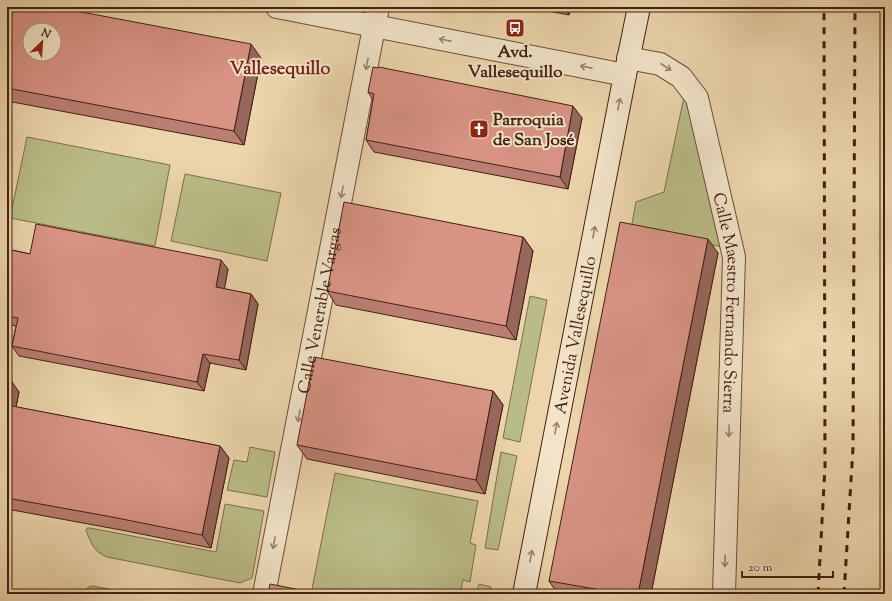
<svg xmlns="http://www.w3.org/2000/svg" width="892" height="601" viewBox="0 0 892 601" font-family="'Sorts Mill Goudy',serif">
  <rect width="100%" height="100%" fill="#ecd5ac"/>
  <filter id="stains"><feTurbulence type="fractalNoise" baseFrequency=".005" numOctaves="4"/><feColorMatrix values="0 0 0 0 .2 0 0 0 0 .09 0 0 0 0 .02 0 0 0 .5 -.17"/></filter>
  <radialGradient id="worn" r=".72"><stop offset=".6" stop-color="#630" stop-opacity="0"/><stop offset="1" stop-color="#630" stop-opacity=".3"/></radialGradient>
  <path fill="#babc87" stroke="#7e6e4c" d="M685,92l38,155 -92,-18 5,-27 28,-10z
    M27,137l143,28 -15,81 -145,-28z
    M185,174l96,19 -14,68 -96,-20z
    M530,296l17,4 -27,142 -17,-4z
    M250,447l25,5 -8,45 -40,-7 7,-30 13,2z
    M501,452l16,4 -19,94 -13,-2z
    M335,473l143,28 -8,42 6,2 -6,37 -7,-2 -3,14h-149z
    M225,504l39,7 -12,67 -12,5 -133,-26c-14,-6 -15,-13 -21,-26l1,-3h3l126,24z
    M479,584l12,3 -2,7h-13z
    M93,586l40,8h-53l9,-7z"/>
  <g fill="none" stroke-linecap="round" stroke-linejoin="round">
    <defs>
      <g id="street">
        <path d="M277,7l348,68"/>
        <path id="s1" d="M628,58l32,6 21,13 16,21 37,159 -10,337"/>
        <path id="s2" d="M264,594l114,-587"/>
      </g>
      <g id="secondary">
        <path id="s3" d="M524,594l101,-519 14,-68"/>
      </g>
    </defs>
    <use href="#street" stroke="#6d4d38" stroke-width="24"/>
    <use href="#secondary" stroke="#432012" stroke-width="24"/>
    <use href="#street" stroke="#f3e4c9" stroke-width="22"/>
    <use href="#secondary" stroke="#f3e4c9" stroke-width="22"/>
    <path stroke="#432012" stroke-width="3" stroke-dasharray="7 7" stroke-linecap="butt" d="M818,594l7,-127 -1,-460
      M844,594l9,-146 2,-441"/>
  </g>
  <path fill="#ba7e72" stroke="#432012" d="M7,7l254,51 -17,87 -237,-44z
    M527,7h44l-2,8z
    M368,92l214,26 -14,71 -194,-37 -8,-12 7,-40z
    M523,237l10,14 -17,89 -180,-35 -9,-14z
    M7,249l23,5 198,15 -4,20 27,5 7,10 -12,66 -36,-7 -6,28 -185,-35 -7,-10 4,-20 -9,-2z
    M718,253l-67,341h-93l-9,-13z
    M7,379l12,13 -3,15 204,39 9,12 -18,90 -90,-18 -114,-21z
    M493,391l10,14 -18,89 -178,-35 -10,-14z"/>
  <path fill="#97675c" stroke="#432012" d="M563,7h8l-2,8z
    M251,44l10,14 -17,87 -10,-14z
    M573,106l9,12 -14,71 -8,-12z
    M523,237l10,14 -17,89 -10,-14z
    M708,239l10,14 -67,341h-13z
    M221,260l7,9 -5,28 -7,-10z
    M251,294l7,10 -12,66 -7,-10z
    M203,354l7,9 -6,28 -7,-9z
    M10,379l9,13 -5,25 -7,-10v-12z
    M493,391l10,14 -18,89 -9,-14z
    M220,446l9,12 -18,90 -9,-13z"/>
  <path fill="#d89384" stroke="#432012" fill-rule="evenodd" d="M7,7h48l196,37 -17,87 -227,-43zM30,30h24v24h-24z
    M373,67l5,1 1,-1 194,39 -13,71 -194,-37 8,-46 -6,-2z
    M344,202l179,35 -17,89 -179,-35z
    M620,222l88,17 -70,355h-32l1,-3 -58,-10z
    M36,224l185,36 -5,27 35,7 -12,66 -36,-6 -6,28 -185,-36 6,-28 -11,-2v-67l23,5z
    M314,357l179,34 -17,89 -179,-35z
    M7,379h3l-3,16z
    M7,405l213,41 -18,89 -90,-18 -105,-19z
    M270,584l51,10h-53z
    M7,589l28,5h-28z"/>
  <defs><path id="oneway-shaft" d="M-6 0H5M1.5-3L5.5 0L1.5 3" fill="none" stroke-width="1.6" stroke-linecap="round" stroke-linejoin="round"/></defs>
  <g stroke="#9b826e">
    <use href="#oneway-shaft" transform="translate(445 40) rotate(-169)"/>
    <use href="#oneway-shaft" transform="translate(367 64) rotate(101)"/>
    <use href="#oneway-shaft" transform="translate(586 67) rotate(-169)"/>
    <use href="#oneway-shaft" transform="translate(666 67) rotate(33)"/>
    <use href="#oneway-shaft" transform="translate(619 104) rotate(-79)"/>
    <use href="#oneway-shaft" transform="translate(342 192) rotate(101)"/>
    <use href="#oneway-shaft" transform="translate(594 232) rotate(-79)"/>
    <use href="#oneway-shaft" transform="translate(299 416) rotate(101)"/>
    <use href="#oneway-shaft" transform="translate(556 428) rotate(-79)"/>
    <use href="#oneway-shaft" transform="translate(729 431) rotate(92)"/>
    <use href="#oneway-shaft" transform="translate(274 543) rotate(101)"/>
    <use href="#oneway-shaft" transform="translate(531 556) rotate(-79)"/>
    <use href="#oneway-shaft" transform="translate(725 561) rotate(92)"/>
  </g>
  <defs>
    <symbol id="bus-square" viewBox="-11 -11 22 22"><rect x="-9" y="-9" width="18" height="18" rx="4" fill="#8f2418" stroke="#f3e4c9"/><path d="M-5-6H5V4H4V6H2V4H-2V6H-4V4H-5ZM-3.5-4V0h7V-4ZM-3.5 1.2v1.5H-2V1.2ZM2 1.2v1.5H3.5V1.2Z" fill="#fff"/></symbol>
    <symbol id="church-square" viewBox="-11 -11 22 22"><rect x="-9" y="-9" width="18" height="18" rx="4" fill="#8f2418" stroke="#f3e4c9"/><path d="M-1.2-6h2.4v3.5h3.3v2.4h-3.3V6h-2.4V-.1h-3.3v-2.4h3.3Z" fill="#fff"/></symbol>
  </defs>
  <g fill-rule="evenodd">
    <use href="#bus-square" x="504" y="17" width="22" height="22"/>
    <use href="#church-square" x="468" y="118" width="22" height="22"/>
  </g>
  <g text-anchor="middle" stroke-width="4" stroke-linejoin="round" paint-order="stroke">
    <g font-size="17" font-weight="bold" fill="#432012" stroke="#f3e4c9">
      <text x="515" y="57">Avd.<tspan x="515" dy="20">Vallesequillo</tspan></text>
      <text x="493" y="125" text-anchor="start">Parroquia<tspan x="493" dy="20">de San José</tspan></text>
    </g>
    <g font-size="17" fill="#432012" stroke="#f3e4c9">
      <text dy="6" stroke="none"><textPath href="#s1" startOffset="292">Calle Maestro Fernando Sierra</textPath></text>
      <text dy="6" stroke="none"><textPath href="#s2" startOffset="289">Calle Venerable Vargas</textPath></text>
      <text dy="6" stroke="none"><textPath href="#s3" startOffset="264">Avenida Vallesequillo</textPath></text>
    </g>
    <g font-size="18" font-weight="bold" fill="#7a1f14" stroke="#f3e4c9">
      <text x="280" y="74">Vallesequillo</text>
    </g>
  </g>
  <rect width="892" height="601" fill="none" stroke="#ecd5ac" stroke-width="24"/>
  <rect x="8" y="8" width="876" height="585" fill="none" stroke="#432012" stroke-width="2"/>
  <rect x="12" y="12" width="868" height="577" fill="none" stroke="#432012"/>
  <g transform="translate(42 42) rotate(25)"><circle r="19" fill="#f3e4c9" stroke="#ad9680"/>
  <path d="M0-3L7 15L0 10L-7 15Z" fill="#8f2418"/>
  <text y="-6" font-size="11" font-weight="bold" text-anchor="middle" fill="#432012">N</text>
  </g>
  <path d="M742 571v6h91v-6" fill="none" stroke="#432012" stroke-width="2"/>
  <text x="748" y="571" font-size="12" fill="#432012" stroke="#f3e4c9" stroke-width="3" paint-order="stroke">20 m</text>
  <rect width="100%" height="100%" filter="url(#stains)"/>
  <rect width="100%" height="100%" fill="url(#worn)"/>
</svg>
